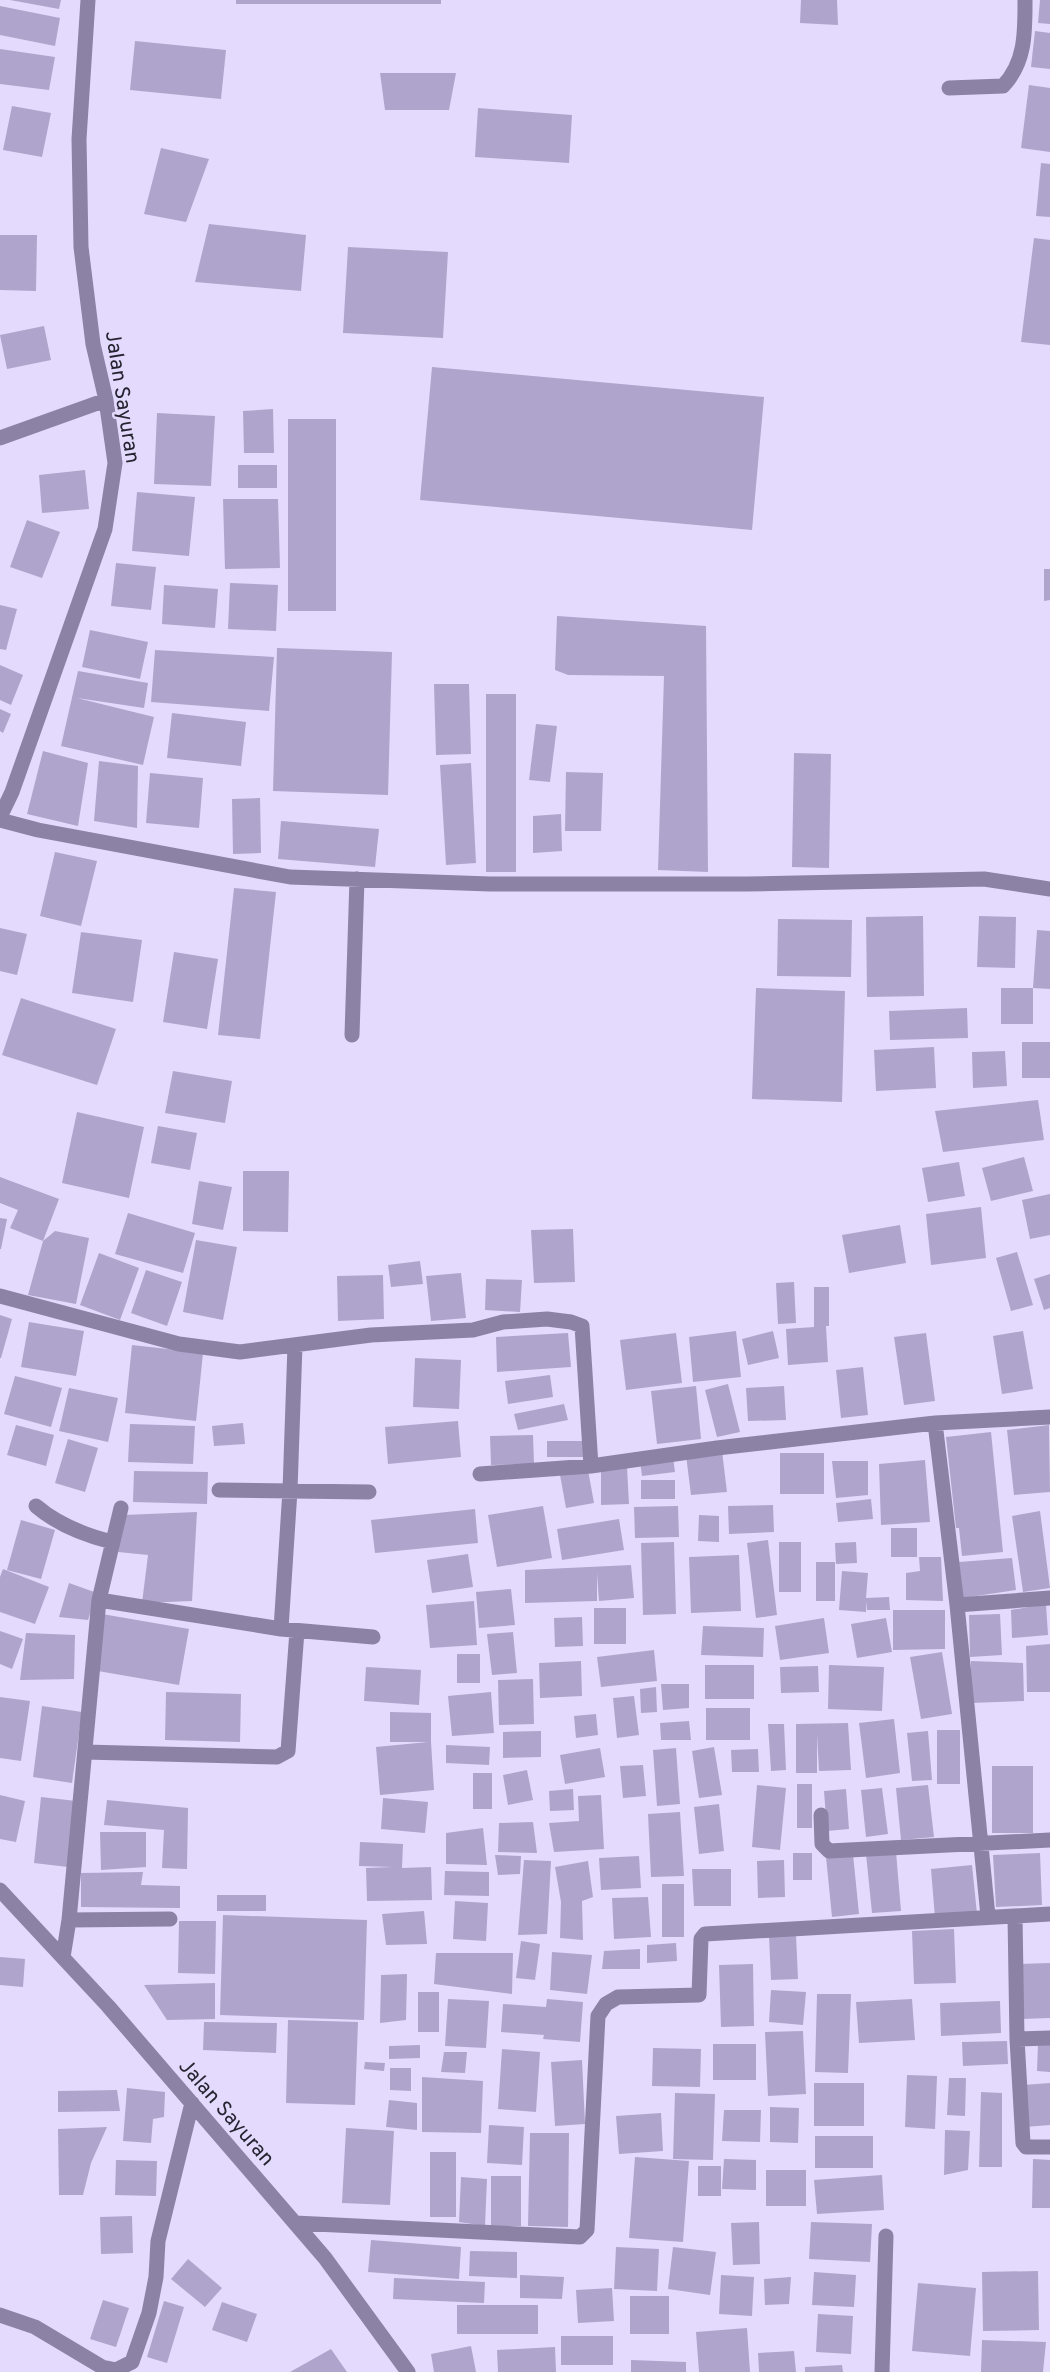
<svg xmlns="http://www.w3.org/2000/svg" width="1050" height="2372" viewBox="0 0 1050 2372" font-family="Overpass,sans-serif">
  <rect width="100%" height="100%" fill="#e3dafd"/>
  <path fill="#afa5cc" d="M10,0h51l-2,9z
    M236,0h205v4h-205z
    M801,0h36l1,25 -38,-2z
    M1040,0h10v24l-12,-1z
    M0,6l60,12 -5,28 -55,-11z
    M1035,31l15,2v36l-19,-2z
    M135,41l91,9 -5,49 -91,-9z
    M0,49l55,8 -6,33 -49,-6z
    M380,73h76l-7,37h-64z
    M1029,85l21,3v64l-29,-4z
    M12,106l39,7 -9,44 -39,-7z
    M478,108l94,7 -3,48 -94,-6z
    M161,148l48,11 -23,63 -42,-8z
    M1041,163l9,1v53l-14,-1z
    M209,224l97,11 -5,56 -106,-9z
    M0,235h37l-1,56 -36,-1z
    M1034,238l16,2v105l-29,-3z
    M348,247l100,5 -5,86 -100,-5z
    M44,326l7,34 -44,9 -7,-34z
    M432,367l332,30 -12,133 -332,-30z
    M273,409l1,44h-30l-1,-42z
    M157,413l58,3 -4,70 -57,-2z
    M288,419h48v192h-48z
    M238,465h39v23h-39z
    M85,470l4,39 -47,4 -3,-38z
    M137,492l58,5 -6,59 -57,-5z
    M223,499h55l2,69 -55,1z
    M27,520l33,12 -18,46 -32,-11z
    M116,563l40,4 -5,43 -40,-4z
    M1044,569h6v31l-6,1z
    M230,583l48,2 -2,46 -48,-2z
    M164,585l54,4 -3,39 -53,-4z
    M0,605l17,4 -11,41 -6,-1z
    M557,616l149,10 2,246 -50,-2 6,-194 -96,-1 -13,-5z
    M90,630l58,12 -8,37 -58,-12z
    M277,648l115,4 -4,143 -115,-4z
    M155,650l119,7 -5,54 -118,-9z
    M0,665l23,10 -12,30 -11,-5z
    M78,671l70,12 -4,25 -67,-10 77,19 -11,48 -82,-19z
    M434,684h35l2,70 -35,1z
    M486,694h30v178h-30z
    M0,709l11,5 -8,19 -3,-2z
    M172,713l74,9 -5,44 -74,-8z
    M536,724l21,2 -7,56 -21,-2z
    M43,751l45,12 -10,63 -51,-12z
    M794,753l37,1 -2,114 -37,-1z
    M99,761l39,5 -1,62 -43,-7z
    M471,763l5,100 -30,2 -6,-100z
    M566,772l37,1 -2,58h-36z
    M150,773l53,5 -4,50 -53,-5z
    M260,798l1,55 -28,1 -1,-55z
    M561,814l1,37 -29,2v-37z
    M281,821l98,8 -4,38 -97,-8z
    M55,852l42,9 -16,65 -41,-10z
    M234,888l42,4 -16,147 -42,-4z
    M923,916l1,80 -57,1 -1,-80z
    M979,916l37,1 -1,51 -38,-1z
    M778,919l74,1 -1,57 -74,-1z
    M0,928l27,6 -10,41 -17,-4z
    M1037,930l13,1v58l-17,-1z
    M81,932l61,8 -9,62 -61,-9z
    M174,952l44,7 -11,70 -44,-7z
    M756,988l89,3 -3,111 -90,-3z
    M1001,988h32v36h-32z
    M21,998l95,31 -19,56 -95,-30z
    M967,1008l1,30 -78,2 -1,-29z
    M1022,1042h28v36h-28z
    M934,1047l2,41 -60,3 -2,-41z
    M1005,1051l2,35 -34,2 -1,-36z
    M173,1071l59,10 -7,42 -60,-10z
    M1038,1100l6,40 -101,12 -8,-41z
    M77,1112l67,15 -15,71 -67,-15z
    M158,1126l39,7 -7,37 -39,-7z
    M1024,1157l9,34 -42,10 -9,-33z
    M959,1162l6,34 -37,6 -6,-34z
    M243,1171h46l-1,61 -45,-1z
    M0,1177l59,22 -16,42 12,-10 34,7 -13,66 -48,-9 15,-54 -33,-13 8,-18 -18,-7z
    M199,1181l33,6 -9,43 -31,-6z
    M1050,1194v41l-20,4 -8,-39z
    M981,1207l5,51 -55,7 -5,-51z
    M128,1213l67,20 -12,40 -68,-19z
    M0,1218l7,1 -6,30h-1z
    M900,1225l6,38 -57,10 -7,-38z
    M573,1229l2,53 -41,1 -3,-53z
    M196,1240l41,7 -14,73 -40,-8z
    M1017,1252l16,53 -22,6 -15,-53z
    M99,1253l40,15 -19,52 -40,-15z
    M420,1261l3,23 -32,3 -3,-22z
    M146,1270l36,12 -15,44 -36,-13z
    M461,1273l5,45 -35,3 -5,-45z
    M1050,1274v34l-6,2 -10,-31z
    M383,1275l1,44 -46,2 -1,-45z
    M486,1279l36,1 -2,32 -35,-2z
    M794,1282l2,41 -18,1 -2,-41z
    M814,1287h15v39h-3l2,36 -40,3 -2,-36 28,-2z
    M0,1315l12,4 -11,39h-1z
    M29,1322l55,9 -8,45 -55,-9z
    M736,1331l5,46 -48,5 -4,-45z
    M773,1331l6,27 -31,7 -6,-26z
    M1023,1331l10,58 -31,5 -9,-58z
    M568,1333l3,34 -74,5 -1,-35z
    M676,1333l6,50 -56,7 -6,-50z
    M926,1333l9,68 -31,4 -10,-68z
    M132,1345l71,8 -7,68 -71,-8z
    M415,1358l46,2 -2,49 -46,-2z
    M863,1367l5,48 -27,3 -5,-48z
    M550,1375l3,22 -45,7 -3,-23z
    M15,1376l47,12 -11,39 -47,-13z
    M728,1384l12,48 -23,5 -12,-47z
    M696,1386l5,53 -44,5 -6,-53z
    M784,1386l2,34 -38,1 -2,-33z
    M69,1388l49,10 -10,44 -49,-11z
    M564,1404l4,16 -50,10 -4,-16z
    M458,1421l3,36 -73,7 -3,-37z
    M243,1423l2,21 -31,2 -2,-20z
    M130,1424l65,2 -2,38 -65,-2z
    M16,1425l38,10 -8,31 -39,-11z
    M1049,1425l1,67 -36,3 -7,-65z
    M991,1432l12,120 -41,4 -3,-28h-3l-10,-91z
    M533,1435l1,29 -43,1 -1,-29z
    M68,1439l30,9 -13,44 -30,-9z
    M547,1441h36v16h-36z
    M722,1451l5,41 -36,3 -5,-40z
    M780,1453h44v41h-44z
    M673,1457l2,15 -33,4 -2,-15z
    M925,1460l5,62 -49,3 -2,-61z
    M832,1461h36v34l-32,3z
    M627,1467l2,37 -28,1v-37z
    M588,1470l6,33 -28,5 -6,-33z
    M134,1471l74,1 -1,32 -74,-2z
    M641,1480h34v19h-34z
    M871,1499l2,20 -35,3 -2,-19z
    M773,1505l1,27 -45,2 -1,-28z
    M543,1506l9,52 -55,9 -9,-52z
    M678,1506l1,31 -44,1 -1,-31z
    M475,1509l3,34 -103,10 -4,-33z
    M1040,1511l10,77 -27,4 -11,-76z
    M197,1512l-5,89 -50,2 6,-48 -30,-3 5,-37z
    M699,1515l20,1v26l-21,-1z
    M619,1519l5,31 -62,10 -5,-31z
    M21,1520l34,10 -14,49 -34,-9z
    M891,1528h26v29h-26z
    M768,1540l9,75 -21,3 -9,-75z
    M674,1542l2,72 -33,1 -2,-72z
    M779,1542h22v50h-22z
    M856,1542l1,21 -21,1 -1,-21z
    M468,1554l5,33 -41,6 -5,-33z
    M739,1555l2,56 -50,2 -2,-56z
    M919,1557h22l2,44 -37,-1v-27l14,-2z
    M1012,1558l4,32 -53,8 -4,-36z
    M816,1562h19v39h-19z
    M631,1565l3,33 -35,3 -2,-28v28l-72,2v-33z
    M3,1569l46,18 -14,37 -35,-12v-35z
    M842,1571l26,2 -2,25 23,-1 1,13h-23l-1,-9v11l-27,-2z
    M69,1583l28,10 -9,27 -29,-3z
    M511,1589l4,36 -36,3 -3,-36z
    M474,1601l3,44 -47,3 -4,-43z
    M1046,1604l2,31 -36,3 -1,-28z
    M594,1608h32v36h-32z
    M893,1610h52v39l-52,1z
    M102,1614l87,15 -10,56 -87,-15z
    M1000,1614l2,41 -32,2 -1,-42z
    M582,1617l1,29 -28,1 -1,-29z
    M824,1618l5,35 -49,7 -5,-34z
    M886,1618l6,34 -35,6 -6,-34z
    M703,1626l61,2 -1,29 -62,-2z
    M0,1631l23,8 -11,30 -12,-5z
    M513,1632l4,41 -25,2 -5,-41z
    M26,1633l49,2 -1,44 -54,1z
    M1050,1644v48h-23l-1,-46z
    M654,1650l3,31 -56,6 -4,-30z
    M942,1652l10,62 -31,5 -11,-62z
    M457,1654h23v29h-23z
    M581,1661l1,35 -42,2 -1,-35z
    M971,1661l52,2 1,38 -53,2z
    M705,1665h49v34h-49z
    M829,1665l55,2 -2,44 -54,-2z
    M818,1666l1,26 -38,1 -1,-26z
    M366,1667l55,3 -2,35 -55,-4z
    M533,1679l1,45 -35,1 -1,-45z
    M661,1684h28v24l-26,2z
    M656,1687l1,25 -16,1 -1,-24z
    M166,1692l75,2 -1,48 -75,-2z
    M491,1692l3,41 -42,3 -4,-40z
    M634,1696l5,39 -22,3 -4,-40z
    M0,1697l30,4 -9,60 -21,-3z
    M42,1706l40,6 -10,71 -39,-6z
    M706,1708h44v32h-44z
    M390,1712l41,1v29l3,48 -54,5 -4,-48 52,-5h-38z
    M596,1714l2,21 -22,3 -2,-22z
    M894,1719l6,54 -34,5 -7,-55z
    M689,1721l2,19h-30l-1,-17z
    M848,1723l3,47 -32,1 -2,-37v39h-21v-49z
    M768,1724h16l2,46 -15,1z
    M937,1730h23v54h-23z
    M541,1731v26l-38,1v-26z
    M928,1731l4,49 -20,1 -5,-48z
    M446,1745l44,2 -1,18 -43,-2z
    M714,1747l8,48 -23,3 -7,-47z
    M600,1748l5,29 -40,7 -5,-29z
    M676,1748l4,56 -23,2 -4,-56z
    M758,1749l1,23h-27l-1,-22z
    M643,1765l3,31 -23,2 -3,-32z
    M992,1766h41v67h-41z
    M527,1770l6,30 -25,5 -5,-30z
    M473,1773h19v36h-19z
    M797,1784h15v44h-15z
    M757,1785l29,3 -6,62 -28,-3z
    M928,1785l6,52 -33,3 -5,-52z
    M882,1788l6,46 -22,3 -5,-47z
    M573,1789l1,21 -24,1 -1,-20z
    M846,1789l3,40 -22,2 -3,-40z
    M0,1795l25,6 -9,41 -16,-3z
    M601,1795l3,54 -50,3 -5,-29 30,-2 -1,-25z
    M41,1797l35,4 -8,66 -34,-4z
    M383,1798l45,4 -3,31 -44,-4z
    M107,1800l81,8 -1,61 -25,-1 2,-38 -60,-5z
    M719,1804l5,47 -25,3 -5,-47z
    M680,1812l4,64 -33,1 -3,-63z
    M533,1822l4,31 -39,-1 1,-29z
    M483,1828l4,37 -41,-1v-31z
    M100,1832h46v35l-45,3z
    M360,1842l43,2 -1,24 29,-1 1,33 -65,1 -1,-33 27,-1 -34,-1z
    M896,1852l5,59 -29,2 -6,-59z
    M793,1853h19v27h-19z
    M1040,1853l2,52 -46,2 -3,-52z
    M853,1854l6,60 -27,3 -6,-60z
    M495,1855l26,1 -1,18 -22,1z
    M639,1856l2,32 -40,2 -2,-32z
    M524,1860l27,1 -4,73 -29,1z
    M784,1860l1,37 -27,1 -1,-37z
    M588,1861l5,36 -11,4 1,39 -23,-2 1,-36 -6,-35z
    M972,1865l5,49 -42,4 -4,-49z
    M692,1869h39v37h-37z
    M445,1871l44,1v24l-45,-1z
    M143,1872l-2,13 39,1v22l-99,-1v-34z
    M662,1884h22v53h-22z
    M217,1895h49v16h-49z
    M648,1897l3,40 -37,2 -2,-41z
    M455,1901l33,2 -2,38 -33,-2z
    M424,1911l3,33 -41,1 -4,-31z
    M223,1915l144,5 -3,100 -144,-5z
    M179,1921h37l-1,53 -37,-1z
    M954,1929l2,54 -42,1 -2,-53z
    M796,1935l2,44 -27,1 -2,-44z
    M521,1941l19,3 -5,36 -19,-2z
    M676,1943l1,18 -30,2v-18z
    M640,1949v20h-38l2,-18z
    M552,1952l40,3 -5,39 -37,-4z
    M436,1953h77l-1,41 -78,-10z
    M0,1957l25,2 -2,28 -23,-2z
    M1050,1963v55l-29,1 -2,-55z
    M753,1964l1,62 -33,1 -2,-62z
    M407,1974l-1,46 -26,3 1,-48z
    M215,1983v36l-48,1 -23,-35z
    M771,1990l35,2 -3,33 -34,-3z
    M418,1992h21v40h-21z
    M817,1994h34l-3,79 -33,-1z
    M448,1999l41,2 -3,47 -41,-2z
    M547,1999l36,3 -3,40 -37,-3 1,-4 -43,-3 2,-28 43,3z
    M912,1999l3,41 -56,3 -3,-41z
    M1000,2001l1,32 -60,3 -1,-33z
    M288,2020l70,2 -3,83 -69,-2z
    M204,2022l73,1 -1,30 -73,-3z
    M803,2031l3,63 -38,2 -3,-64z
    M1007,2041l1,23 -45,2 -1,-24z
    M1038,2043h12v29l-13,-1z
    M713,2044h43v36h-43z
    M420,2045v13l-31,1v-13z
    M653,2048l48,1 -1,38 -48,-1z
    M502,2049l38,3 -4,60 -38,-3z
    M444,2052h23l-2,21 -24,-1z
    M582,2060l3,64 -30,2 -4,-64z
    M365,2062l20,1 -1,8 -20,-2z
    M390,2068h21v23l-21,-1z
    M907,2075l30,1 -2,53 -30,-2z
    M422,2077l61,4 -2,52 -59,-1z
    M949,2078h17l-1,38 -18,-1z
    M814,2083h50v43h-50z
    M1050,2083v42l-25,2 -2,-42z
    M127,2088l38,4 -1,25 -11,2 -2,24 -28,-2z
    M117,2090l3,21 -62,1v-21z
    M981,2092l21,1v74h-23z
    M675,2093l40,1 -2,66 -40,-1z
    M389,2100l28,3v27l-31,-3z
    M770,2107l29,1 -1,35 -28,-1z
    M724,2110h37l-1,32 -38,-1z
    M661,2113l2,38 -44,3 -3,-38z
    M489,2125l35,2 -2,38 -35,-2z
    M107,2127l-16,36 -8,32h-24l-1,-66z
    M346,2128l48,3 -4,74 -48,-2z
    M945,2130l25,1 -2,39 -24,5z
    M530,2133h39l-1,94 -40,-1z
    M815,2136h58v32h-58z
    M430,2152h26v65h-26z
    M635,2157l54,4 -6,81 -54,-4z
    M724,2159l32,1v30l-34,-1z
    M1033,2159l17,1v48h-18z
    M116,2160l41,1 -1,35 -41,-1z
    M698,2166h23v30h-23z
    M766,2170h40v36h-40z
    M882,2175l2,35 -67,4 -3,-34z
    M491,2176h30v50h-30z
    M461,2177l26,2 -2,47 -26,-4z
    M132,2216l1,37 -32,1 -1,-37z
    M759,2222l1,42 -27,1 -2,-42z
    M811,2222l61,2 -2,38 -61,-3z
    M371,2240l90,7 -2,32 -91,-7z
    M616,2247l43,2 -2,42 -43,-2z
    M673,2247l43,5 -6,43 -42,-6z
    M470,2251l47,1v26l-48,-2z
    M188,2259l34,29 -17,19 -34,-28z
    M1038,2271l1,59 -56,1 -1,-59z
    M814,2272l42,3 -2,32 -42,-2z
    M520,2275l44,2 -2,22 -42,-1z
    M721,2275l33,2 -2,39 -33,-2z
    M791,2277l-2,27 -24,1 -1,-26z
    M394,2278l91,4 -1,21 -91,-4z
    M918,2283l58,5 -6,68 -58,-5z
    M612,2288l2,33 -36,2 -2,-33z
    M630,2296h39v38h-39z
    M103,2300l26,8 -13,39 -26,-8z
    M164,2301l20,6 -17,56 -20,-6z
    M222,2302l35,12 -10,28 -35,-12z
    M457,2305h81v29h-81z
    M818,2314l35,2 -2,38 -35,-2z
    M747,2328l3,44h-51l-3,-40z
    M561,2336h52v29h-52z
    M982,2340l64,2 -3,30h-62z
    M471,2346l5,26h-42l-3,-18z
    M555,2347l1,25h-58l-1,-22z
    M331,2349l16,23h-57z
    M794,2351l2,21h-37l-1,-19z
    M631,2360l55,2v10h-55z
    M842,2365l1,7h-38v-5z"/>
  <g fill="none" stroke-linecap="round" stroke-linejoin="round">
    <path stroke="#8c82a5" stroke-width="15" d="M949,88l54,-2c23,-24 22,-55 22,-86
      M0,438l106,-38
      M0,817l12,-25 93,-263 10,-66 -9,-63 -13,-56 -12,-97 -2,-108 9,-139
      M0,820l38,10 252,47 200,7h257l237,-5 66,10
      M352,1035l5,-156
      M0,1296l179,48 61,8 131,-17 102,-5 30,-8 44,-3 24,3 11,4 9,140
      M935,1423l22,182 31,311
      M480,1474l111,-8 126,-18 218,-25 115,-6
      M219,1490l150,2
      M36,1506c22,19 48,29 76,36
      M99,1600l22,-92
      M957,1605l93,-7
      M281,1629l9,-139 5,-145
      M85,1752l192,5 11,-6 9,-120
      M821,1815l1,29 7,7 221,-11
      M0,1890l108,116 217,252 83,114
      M1015,1916l2,123 33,-1
      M69,1920l101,-1
      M63,1957l6,-37 30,-320 182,29 92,8
      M1017,2039l6,104 3,4h24
      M295,2223l285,14 7,-7 11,-214 8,-12 12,-7 81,-2 2,-56 4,-5 345,-20
      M0,2315l35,12 67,40 14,3 16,-8 17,-49 7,-36 2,-36 34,-138
      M882,2372l4,-136"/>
  </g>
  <g text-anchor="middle" stroke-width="5" stroke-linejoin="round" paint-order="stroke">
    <g font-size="21" fill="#272431" stroke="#e3dafd">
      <text transform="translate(123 397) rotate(81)" y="7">Jalan Sayuran</text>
      <text transform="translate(227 2112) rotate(49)" y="7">Jalan Sayuran</text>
    </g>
  </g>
</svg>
